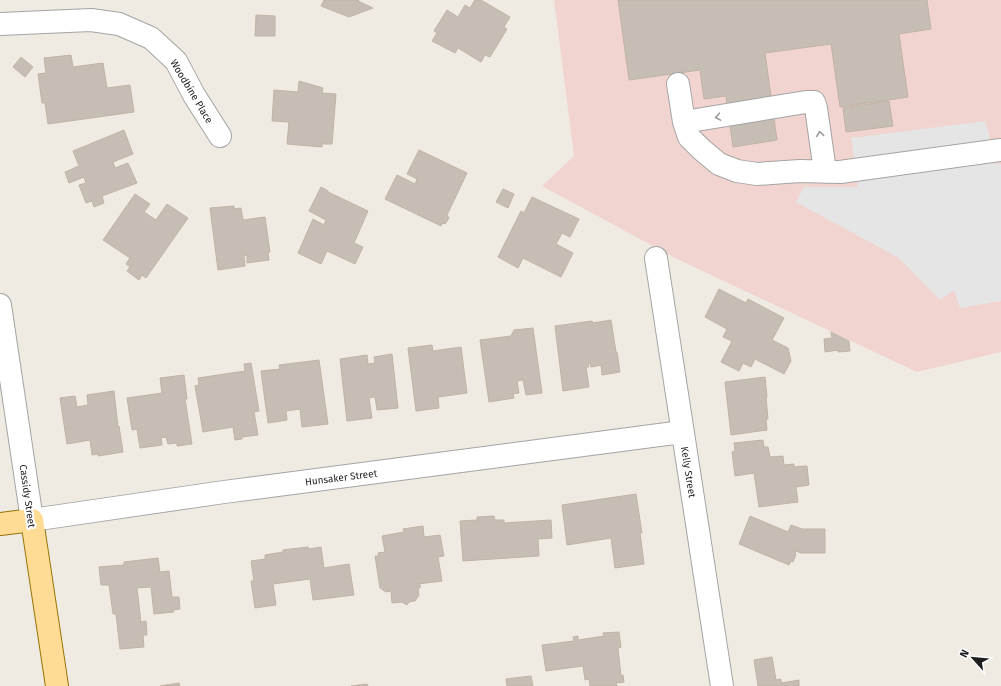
<svg xmlns="http://www.w3.org/2000/svg" width="1001" height="686" viewBox="0 0 1001 686" font-family="'Fira Sans',sans-serif">
  <rect width="100%" height="100%" fill="#efebe2"/>
  <path fill="#f1d4cf" d="M554,0h447v352l-84,20 -242,-114 -133,-72 32,-30z"/>
  <path fill="#e5e5e5" d="M985,121l4,13 4,29 8,1v137l-41,7 -6,-18 -14,10 -41,-42 -103,-56 8,-15h54l-7,-49z"/>
  <path fill="#c6beb5" stroke="#c1b3a3" d="M324,0h35l-1,1 15,7 -24,9 -28,-11z
    M475,0h6l29,17 -6,10 3,2 -17,28 -5,-2 -4,7 -23,-14 -3,5 -23,-12 5,-8 -3,-2 13,-21 11,7 7,-12 5,3z
    M618,0h309l4,29 -32,5 9,63 -68,10 -9,-63 -66,9 12,87 -44,7 -7,-51 -22,3 -4,-29 -71,10z
    M256,15l19,1v20h-20z
    M71,55l2,12 30,-4 4,25 23,-3 4,27 -86,12 -3,-21h-3l-4,-29 8,-1 -2,-15z
    M21,57l12,10 -8,10 -12,-10z
    M299,81l24,7 -1,5 14,1 -4,50h-10v3l-35,-3 2,-22 -17,-1 2,-31 24,2z
    M889,101l4,25 -47,6 -3,-24z
    M124,130l9,24 -20,8 2,6 13,-5 9,20 -35,13 2,7 -10,4 -2,-6 -6,2 -7,-18 7,-2 -2,-6 -15,6 -4,-11 14,-6 -6,-15z
    M419,150l48,23 -20,42 2,3 -4,6 -3,-1 -1,3 -56,-27 12,-24 18,9 2,-5 -10,-5z
    M321,187l7,4v1l40,19 -14,32 9,4 -8,17 -28,-13 -6,13 -23,-11 15,-34 11,6 2,-5 -17,-9z
    M503,189l11,5 -6,14 -12,-6z
    M135,194l15,10 -6,8 12,8 11,-16 21,14 -42,60 -4,-3 -3,5 -12,-9 3,-4 -4,-3 4,-6 -27,-18z
    M532,197l47,22 -9,18 -8,-4 -6,11 17,9 -12,24 -38,-19 -5,10 -20,-11 23,-46 3,2z
    M234,206v3l7,-1 2,12 22,-3 5,35 -2,1 1,7 -22,3v-8l-3,1 1,10 -27,4 -8,-62z
    M719,289l27,14 2,-4 36,19 -12,22 16,8 3,13 -7,13 -29,-15 -4,8 -8,-4 -4,8 -18,-9 11,-21 -9,-4 4,-8 -22,-12z
    M611,320l5,32h1l3,20 -18,3 -1,-10 -10,2 -1,-4 -2,1 1,3h-3l3,20 -26,4 -8,-65 37,-5 1,2z
    M533,328l9,65 -16,2 -3,-15 -6,1 2,12 -6,1 1,4 -25,4 -9,-62 31,-4 3,-6z
    M831,332l18,9 1,10 -12,1v-2l-13,2 -1,-13 8,-1z
    M432,345l1,6 28,-4 6,46 -29,4 1,11 -23,3 -8,-63z
    M392,354l6,54 -21,2 -2,-13 -6,1 3,20 -25,3 -7,-62 27,-4 1,9 7,-1 -1,-6z
    M319,360l9,64 -26,3 -2,-18 -14,2 1,9 -19,3 -7,-52 19,-2 -1,-4z
    M251,363l8,48 -5,1 4,23 -16,2v2l-7,1 -2,-13 -30,5 -8,-46 4,-1 -1,-7 47,-7 -1,-7z
    M184,375l3,24h-2l7,45 -15,2v-3l-9,1 -2,-7 -5,1 1,7 -22,3 -3,-19 -5,1 -5,-32 35,-5 -2,-15z
    M765,377l2,20h-1l2,22h-2l1,11 -36,5 -6,-53z
    M114,391l4,36 1,-1 4,26 -25,4v-2l-6,1 -2,-15 -23,4 -7,-46 15,-2 2,11 11,-2 -1,-10z
    M763,440l1,7h4l2,10 13,-1 1,9 10,-1v3l13,-1 2,19 -13,2 2,15 -39,5 -5,-34 -19,3 -3,-24 3,-1 -1,-8z
    M636,494l6,39h-2l4,31 -29,4 -4,-30 -44,7 -5,-40z
    M494,516l1,4h9v3l47,-3 1,18 -14,1 1,17 -76,5 -3,-40 17,-1v-3z
    M750,516l38,16 3,-7 11,4h23v24h-24l-5,-2 -1,2 1,1 -3,8 -2,-1 -2,4 -50,-21z
    M423,526l1,11 16,-2 4,21 -6,1 4,24 -24,3 3,2 -3,4 1,5 -4,6 -6,1 -2,3 -5,-3 -10,1 -1,-12 -5,1 -6,-4 -5,-32h4l-1,-3 7,-1 -3,-16 22,-4 -1,-3z
    M308,547l1,2 12,-2 3,21 25,-4 5,31 -41,5 -3,-21 -37,5 3,21 -21,3 -4,-27h3l-3,-20 14,-2v-4l18,-3v-2z
    M158,558l2,14 9,-1 3,26h7l1,12 -7,1 1,2 -20,2 -3,-27 -14,1 4,34 5,-1 1,14h-4l1,12 -24,2 -4,-35h-3l-4,-29h-8l-2,-18 25,-2v-3z
    M619,632l2,15 -3,1 3,28 2,-1 1,7 -8,1 1,3h-27l-1,-7 -4,1 -2,-14 -37,5 -4,-26 32,-4 -1,-4 5,-1v4l26,-4 -1,-3z
    M772,657l4,23 5,-1v4l18,-3v6h-41l-4,-26z
    M531,676l2,10h-26l-1,-7z
    M179,683l1,3h-20z
    M367,684l1,2h-17z"/>
  <g fill="none" stroke-linecap="round" stroke-linejoin="round">
    <defs>
      <path id="minor" d="M0,24l91,-4 28,4 32,14 25,23 18,34 26,41
        M678,84l6,38 5,15 12,12 18,15 18,7 20,3 43,-3 40,1 161,-22
        M684,122l122,-20h8l2,6 8,56 3,8
        M656,258l66,428
        M0,305l32,215 192,-28 458,-60"/>
      <path id="major" d="M0,524l32,-4 25,166"/>
    </defs>
    <use href="#minor" stroke="#a4a4a4" stroke-width="24"/>
    <use href="#major" stroke="#957200" stroke-width="24"/>
    <use href="#minor" stroke="#fff" stroke-width="22"/>
    <use href="#major" stroke="#ffdc96" stroke-width="22"/>
  </g>
  <defs><path id="oneway-chevron" d="M-2-3.5L2.5 0L-2 3.5" fill="none" stroke-width="1.6" stroke-linecap="round" stroke-linejoin="round"/></defs>
  <g stroke="#999">
    <use href="#oneway-chevron" transform="translate(718 117) rotate(170)"/>
    <use href="#oneway-chevron" transform="translate(820 134) rotate(-98)"/>
  </g>
  <g text-anchor="middle" stroke-width="4" stroke-linejoin="round" paint-order="stroke">
    <g font-size="10" fill="#1d1d1d" stroke="#fff">
      <text transform="translate(192 91) rotate(59)" y="4">Woodbine Place</text>
      <text transform="translate(689 472) rotate(81)" y="4">Kelly Street</text>
      <text transform="translate(341 477) rotate(-7)" y="4">Hunsaker Street</text>
      <text transform="translate(28 496) rotate(82)" y="4">Cassidy Street</text>
    </g>
  </g>
  <g transform="translate(973 658) rotate(297)" stroke="#ffffff" stroke-width="3" paint-order="stroke">
  <path d="M0-3L7 15L0 10L-7 15Z" fill="#1d1d1d"/>
  <text y="-6" font-size="11" font-weight="bold" text-anchor="middle" fill="#1d1d1d">N</text>
  </g>
</svg>
